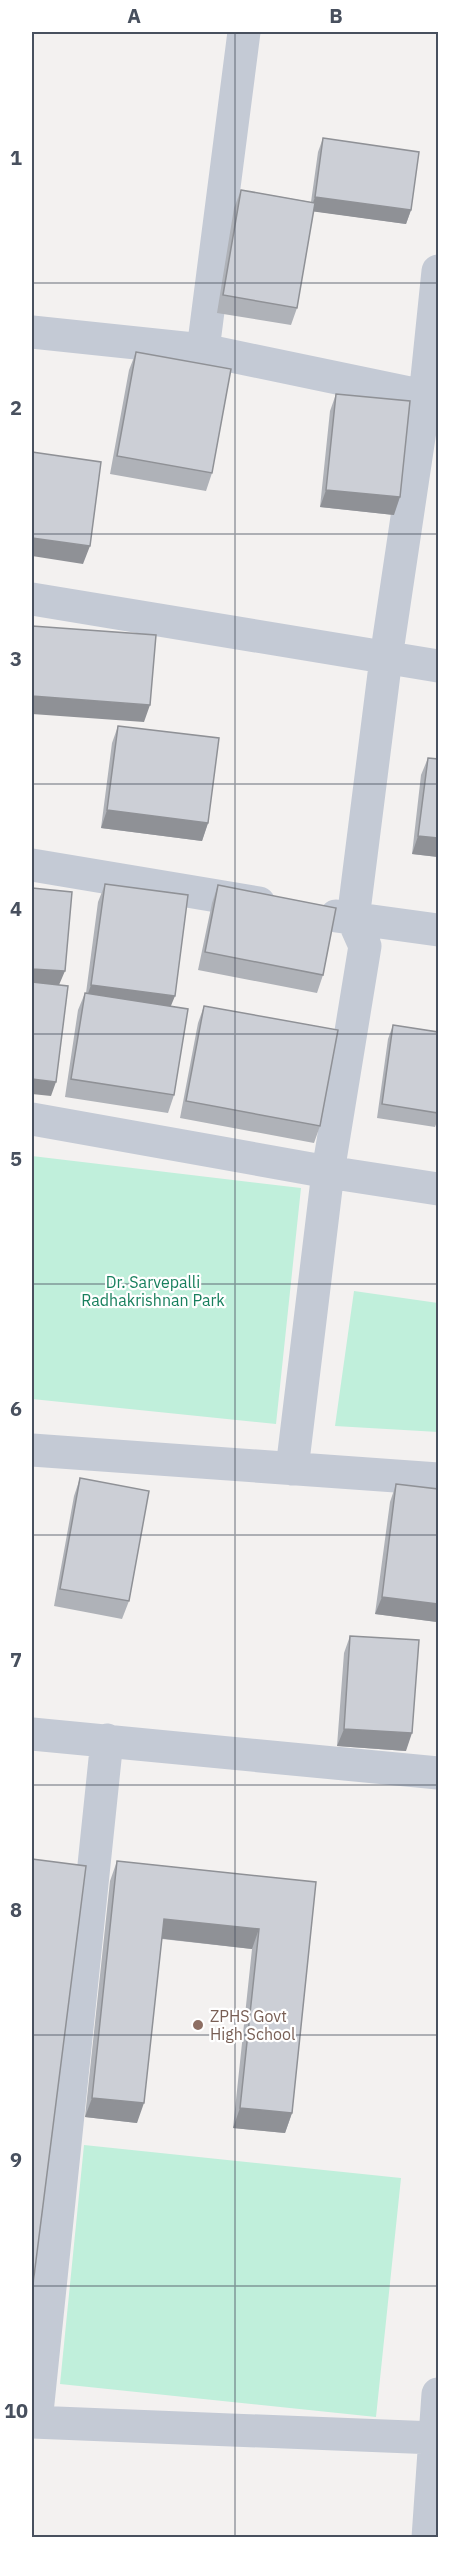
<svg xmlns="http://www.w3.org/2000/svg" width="470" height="2569" viewBox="0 0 470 2569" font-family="'IBM Plex Sans',sans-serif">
  <rect width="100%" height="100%" fill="#f3f1f0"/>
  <path fill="#c0efdb" d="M32,1156l269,32 -25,236 -244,-25z
    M354,1291l84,12v129l-103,-6z
    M84,2145l317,33 -25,239 -316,-33z"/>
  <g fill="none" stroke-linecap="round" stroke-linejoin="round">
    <path stroke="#c4cad5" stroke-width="33" d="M32,332l171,18 235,49
      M203,350l41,-318
      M32,599l406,67
      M32,865l227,38
      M336,916l102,14
      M32,1119l296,53 110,17
      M32,1450l406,29
      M292,1469l36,-297 37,-226 -12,-27 33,-261 39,-261 13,-126
      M32,1734l406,39
      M32,2422l403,16
      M36,2422l71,-682
      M428,2538l10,-144"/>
  </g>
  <path fill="#afb2b8" d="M323,138l88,72 -5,14 -93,-13 -16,97 -6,17 -74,-12 17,-105 7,-18 70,12 7,-50z
    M136,352l76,121 -6,18 -96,-17 19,-104z
    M336,394l58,121 -74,-8 10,-96z
    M118,726l90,97 -6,18 -101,-13 11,-85z
    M428,758l10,1v98l-26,-3 9,-79z
    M105,884l66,122 3,89 -6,18 -103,-16 13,-87 7,-17h1l12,-91z
    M218,885l105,90 -6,18 -119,-23 14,-67z
    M204,1006l116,120 -6,17 -134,-25 18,-95z
    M393,1025l45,7v87l-3,8 -58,-9 11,-79z
    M80,1478l49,123 -7,18 -68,-13 20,-110z
    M396,1484l41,138 -62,-8 15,-112z
    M350,1636l56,115 -69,-5 7,-93z
    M117,1861l199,21 -24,231 -7,20 -52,-5 19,-179 -90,-10 -25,184 -52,-6 25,-236z"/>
  <path fill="#8f9196" d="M315,197l96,13 -5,14 -96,-13z
    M326,490l74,7 -6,18 -74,-8z
    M32,538l58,8 -7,18 -51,-8z
    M32,696l118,9 -6,17 -112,-8z
    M107,810l101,13 -6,18 -101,-13z
    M418,836l20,2v19l-26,-3z
    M32,969l33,2 -6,14 -27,-2z
    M91,985l84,11 -7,17 -83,-11z
    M32,1079l24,3 -5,14 -19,-2z
    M382,1597l56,7v15l-1,3 -62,-8z
    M344,1729l68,4 -6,18 -69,-5z
    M164,1919l95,10 -7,20 -95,-11z
    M92,2098l52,5 -7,20 -52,-6z
    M240,2108l52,5 -7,20 -52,-5z"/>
  <path fill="#cccfd6" stroke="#8f9196" stroke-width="1.5" d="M323,138l96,14 -8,58 -96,-13z
    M241,190l74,13 -18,105 -74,-13z
    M136,352l95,17 -19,104 -95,-17z
    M336,394l74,7 -10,96 -74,-7z
    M32,452l69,10 -11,84 -58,-8z
    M32,626l124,9 -6,70 -118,-9z
    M118,726l101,12 -11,85 -101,-13z
    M428,758l10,1v79l-20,-2z
    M105,884l83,11 -13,101 -84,-11z
    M218,885l118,23 -13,67 -118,-23z
    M32,888l40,4 -7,79 -33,-2z
    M32,982l36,4 -12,96 -24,-3z
    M85,993l103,16 -14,86 -103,-16z
    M204,1006l134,24 -18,96 -134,-25z
    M393,1025l45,7v81l-56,-9z
    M80,1478l69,13 -20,110 -69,-12z
    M396,1484l42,5v115l-56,-7z
    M350,1636l69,4 -7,93 -68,-4z
    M32,1859l54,7 -53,418h-1z
    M117,1861l199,21 -24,231 -52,-5 19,-179 -95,-10 -20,184 -52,-5z"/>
  <path fill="none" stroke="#48505e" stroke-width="1.5" stroke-opacity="0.55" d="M235,32v2506M32,283h406M32,534h406M32,784h406M32,1034h406M32,1284h406M32,1535h406M32,1785h406M32,2035h406M32,2286h406"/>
  <circle fill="#8d6e63" stroke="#fff" stroke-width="2" cx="198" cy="2025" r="6"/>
  <g text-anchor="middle" stroke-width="4.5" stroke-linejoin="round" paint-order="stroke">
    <g font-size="16" fill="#19805e" stroke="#fff">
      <text x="153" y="1288">Dr. Sarvepalli<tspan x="153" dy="18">Radhakrishnan Park</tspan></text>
    </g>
    <g font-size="16" fill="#785e54" stroke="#fff" text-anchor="start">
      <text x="210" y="2022">ZPHS Govt<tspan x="210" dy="18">High School</tspan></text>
    </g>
  </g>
  <rect width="470" height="2569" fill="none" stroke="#ffffff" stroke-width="66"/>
  <rect x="33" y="33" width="404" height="2503" fill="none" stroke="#48505e" stroke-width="2"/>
  <g font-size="20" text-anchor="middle" font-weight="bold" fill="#48505e">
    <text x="134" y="23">A</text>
    <text x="336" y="23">B</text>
    <text x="16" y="165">1</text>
    <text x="16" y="415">2</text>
    <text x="16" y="666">3</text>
    <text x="16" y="916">4</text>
    <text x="16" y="1166">5</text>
    <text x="16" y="1416">6</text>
    <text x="16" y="1667">7</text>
    <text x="16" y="1917">8</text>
    <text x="16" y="2167">9</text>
    <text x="16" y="2418">10</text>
  </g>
</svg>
